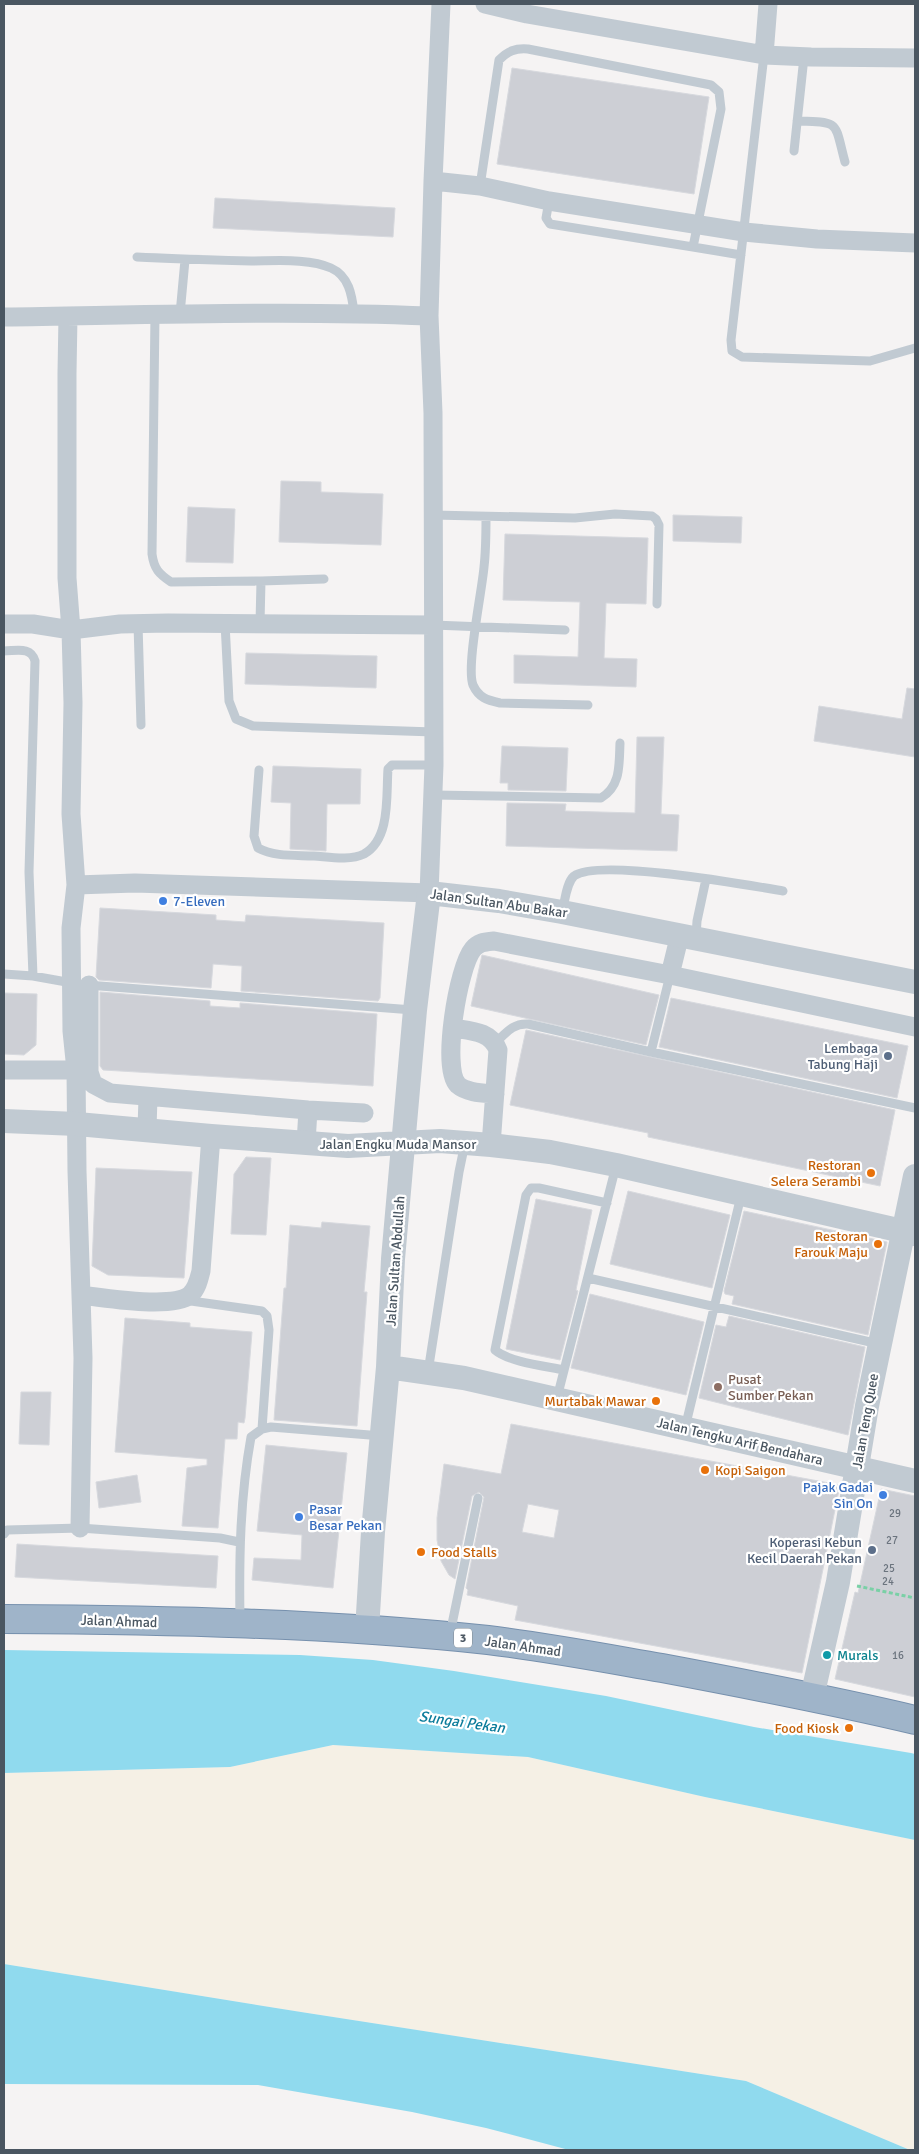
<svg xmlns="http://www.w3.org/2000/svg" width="919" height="2154" viewBox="0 0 919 2154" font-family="Signika,sans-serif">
  <rect width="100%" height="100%" fill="#f5f3f3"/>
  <path fill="#f5f0e5" d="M333,1745l195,12 177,40 210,43v310h-5l-164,-69 -445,-69 -297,-48v-191l226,-6z"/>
  <path fill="#90daee" d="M4,1650l296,5 73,5 81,11 152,25 148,31 157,26 4,1v86l-210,-43 -177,-40 -195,-12 -103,22 -226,6z
    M4,1964l297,48 445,69 164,69h-341l-83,-22 -74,-16 -154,-27 -254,-1z"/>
  <path fill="#cdcfd5" stroke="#d7d9de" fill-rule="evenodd" d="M512,68l197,29 -15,97 -197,-30z
    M215,198l180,10 -2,29 -180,-9z
    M281,481l40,1v10l62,2 -2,51 -102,-3z
    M188,507l47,2 -2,54 -47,-1z
    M673,515l69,2 -1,26 -68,-2z
    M505,534l143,4 -2,66 -40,-1 -2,55 33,1 -1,28 -122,-4v-28l64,2 2,-55 -77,-2z
    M246,653l131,3 -1,32 -131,-4z
    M907,688l8,1v68l-101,-16 5,-35 83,13z
    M637,737h27l-3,77 18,1 -2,36 -171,-5 1,-43 59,1 -1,7 70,2z
    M502,746l66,2 -2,43 -58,-1v-7h-8z
    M273,766l88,3 -1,35h-33l-1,47 -36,-2 1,-46 -20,-1z
    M100,908l116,7v5l29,2 1,-7 138,8 -4,75 -2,3 -137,-10 1,-25 -29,-2 -2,24 -112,-8 -3,-3z
    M482,955l177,40 -13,50 -175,-39z
    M100,992l110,9v5l30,2v-5l137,11 -4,72 -270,-16 -3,-4z
    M4,993l33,1 -1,51 -12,10 -20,-1z
    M671,998l237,48 -11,52 -238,-51z
    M526,1030l369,80 -15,76 -232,-49v-4l-138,-28z
    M246,1157l25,1 -5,77 -35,-1 3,-60z
    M96,1168l96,4 -8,106 -76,-3 -16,-9z
    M628,1191l102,24 -18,73 -102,-24z
    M536,1199l56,11 -16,80 2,1 -18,69 -54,-11z
    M744,1211l143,31 -19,93 -136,-31 2,-8 -9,-2 -1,-3z
    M322,1222l48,4 -6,66h3l-10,134 -83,-6 10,-132h2l4,-63 31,3z
    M590,1294l114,28 -18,73 -115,-27z
    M729,1316l136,31 -17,88 -149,-37 17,-73 10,2z
    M125,1318l65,5v4l62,5 -7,86 -1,5 -6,-1 -1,17h-12l-7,89 -36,-2 5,-58 20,-3v-6l-92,-7z
    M21,1392h30l-2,53 -30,-1z
    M511,1424l329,61 -38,188 -287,-53 3,-14 -51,-11 1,-5 -2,-2 18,-91 -5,-5 -7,4 -17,83 -6,-4 -8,-14 -4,-21v-22l7,-54 57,10zM528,1504l31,6 -5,28 -32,-6z
    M266,1445l81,8 -14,135 -81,-8 2,-22 47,2 1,-25 -45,-4z
    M137,1475l4,27 -42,6 -3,-26z
    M881,1489l34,7v201l-80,-18 20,-87 3,1z
    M17,1544l201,12 -2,32 -201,-11z"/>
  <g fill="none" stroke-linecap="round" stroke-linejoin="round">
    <defs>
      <path id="trunk" d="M4,1619c161,1 324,4 484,21 58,7 116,18 174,28 85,16 169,32 253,52"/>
    </defs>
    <use href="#trunk" stroke="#7690ad" stroke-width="30"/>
    <path stroke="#7ad0a6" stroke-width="3" stroke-dasharray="4 2.5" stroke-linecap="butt" d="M857,1586l58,12"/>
    <path stroke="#c1cad2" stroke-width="9" d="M764,55l-33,285 1,11 10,6 128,4 45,-13
      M797,121c44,1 37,0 48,41
      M794,151l10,-94
      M480,186l19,-126c9,-9 16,-12 29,-11l183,36 8,7 2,17 -28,138 -143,-23 -4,-6 3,-17
      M693,247l48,8
      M137,257c38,2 76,3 114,4 23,0 59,-3 80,7 18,8 21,27 23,45
      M155,314l-3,240c2,15 7,20 19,28l90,-1 63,-2
      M180,314l5,-54
      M433,515l142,3 40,-4 37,2 4,3 3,6 -2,79
      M486,517c0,17 0,33 -2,50 -2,24 -18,100 -11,118 6,13 14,15 27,18l88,2
      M225,623l4,78 7,18 17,7 181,6
      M260,623l1,-42
      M138,624l3,101
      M433,625l132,5
      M4,651c12,0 27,-5 31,10l-6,211 4,104 39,7
      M259,770l-5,66 4,12c17,9 37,7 56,8 15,1 36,5 50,-2 27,-15 22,-59 24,-85l4,-4h42
      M434,795l167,3c20,-12 18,-33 19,-55
      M562,912c3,-10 4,-29 12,-36 24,-18 174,9 209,15
      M696,937l1,-16 9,-42
      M4,974l29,2
      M87,985l326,25
      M495,1043c11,-10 18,-20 33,-19l123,28 264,56
      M651,1052l19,-77
      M588,1278l291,66
      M184,1300l78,11 5,5 2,14 -7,99
      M564,1370c-19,-4 -55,-8 -69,-20l31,-155 5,-7h8l68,15
      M428,1372l31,-200 6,-29
      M557,1398l59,-232
      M685,1428l56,-232
      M4,1534l3,-4 73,-2 140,10 19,4
      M240,1620c-1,-62 0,-122 11,-183l11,-8 9,-2 111,9
      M450,1634l28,-136"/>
    <path stroke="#c1cad2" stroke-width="19" d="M485,4l42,10 237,41 47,2 104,1
      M764,55l4,-51
      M433,181l47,5 69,15 195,31 73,7 98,4
      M68,316l-1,57v205l4,52 2,73 -2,111 5,71 -5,43 1,103 4,39 1,101 6,187 -3,170
      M4,317c142,-2 284,-7 425,-1
      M4,624h29l38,6 49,-6 48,-1 265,2
      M76,885l59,-2 294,10 5,-128 -1,-352 -4,-97 4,-135 8,-177
      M670,975l10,-41
      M89,985v87l4,12 17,9 198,17 56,3
      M453,1028c18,3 38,3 45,22l-7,95
      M4,1070h72
      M495,1094c-11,-1 -28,-1 -37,-9 -17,-16 0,-118 15,-136 6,-7 12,-7 21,-8l176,34 245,52
      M147,1129l1,-32
      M306,1143l2,-33
      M82,1295c23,3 90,14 108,0 7,-6 9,-16 11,-24l10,-135"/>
    <path stroke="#c1cad2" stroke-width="24" d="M4,1121l73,3 134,12 137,10 92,-5 51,4 59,7 66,13 299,69
      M388,1367l76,11 451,103
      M367,1630l6,-98 15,-165 5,-108 22,-249 14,-117 70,8 63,11 353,70
      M812,1697l26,-115 29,-176 48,-230"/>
    <use href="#trunk" stroke="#9fb4c9" stroke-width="28"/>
  </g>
  <g fill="#3f7fe0" stroke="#fff" stroke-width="2">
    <circle cx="163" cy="901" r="5"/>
    <circle cx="883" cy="1495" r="5"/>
    <circle cx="299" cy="1517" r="5"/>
  </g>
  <g fill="#5c6f8a" stroke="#fff" stroke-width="2">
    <circle cx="888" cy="1056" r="5"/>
    <circle cx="872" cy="1550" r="5"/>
  </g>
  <g fill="#e8710a" stroke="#fff" stroke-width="2">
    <circle cx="871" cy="1173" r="5"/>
    <circle cx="878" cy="1244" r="5"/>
    <circle cx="656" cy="1401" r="5"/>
    <circle cx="705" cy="1470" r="5"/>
    <circle cx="421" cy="1552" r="5"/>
    <circle cx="849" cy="1728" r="5"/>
  </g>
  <circle fill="#8d6e63" stroke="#fff" stroke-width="2" cx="718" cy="1387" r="5"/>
  <circle fill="#0f9aa8" stroke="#fff" stroke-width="2" cx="827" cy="1655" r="5"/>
  <g text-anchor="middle" stroke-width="4.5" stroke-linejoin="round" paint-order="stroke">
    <g font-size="11" fill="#6b747e">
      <text x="895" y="1517">29</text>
      <text x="892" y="1544">27</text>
      <text x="889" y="1572">25</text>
      <text x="888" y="1585">24</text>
      <text x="898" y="1659">16</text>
    </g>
    <rect fill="#fff" stroke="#808990" stroke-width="1" x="454" y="1628.5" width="18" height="19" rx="4"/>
    <g font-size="12" font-weight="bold" fill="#4a5661">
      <text x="463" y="1642">3</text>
    </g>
    <g font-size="14" fill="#366cbe" stroke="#fff" text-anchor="start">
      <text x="173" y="906">7-Eleven</text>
      <text x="873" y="1492" text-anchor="end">Pajak Gadai<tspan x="873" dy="16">Sin On</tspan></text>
      <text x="309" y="1514">Pasar<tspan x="309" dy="16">Besar Pekan</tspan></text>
    </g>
    <g font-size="14" fill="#4a5661" stroke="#fff">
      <text transform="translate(499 903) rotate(8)" y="5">Jalan Sultan Abu Bakar</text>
      <text x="398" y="1149">Jalan Engku Muda Mansor</text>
      <text transform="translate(395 1261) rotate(-86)" y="5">Jalan Sultan Abdullah</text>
      <text transform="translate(865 1421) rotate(-80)" y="5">Jalan Teng Quee</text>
      <text transform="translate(740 1441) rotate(13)" y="5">Jalan Tengku Arif Bendahara</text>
      <text transform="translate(119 1621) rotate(2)" y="5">Jalan Ahmad</text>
      <text transform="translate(523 1646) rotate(8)" y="5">Jalan Ahmad</text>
    </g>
    <g font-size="14" fill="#4e5e75" stroke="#fff" text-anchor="end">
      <text x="878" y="1053">Lembaga<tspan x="878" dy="16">Tabung Haji</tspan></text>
      <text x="862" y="1547">Koperasi Kebun<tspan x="862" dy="16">Kecil Daerah Pekan</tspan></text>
    </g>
    <g font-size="14" fill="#c56008" stroke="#fff" text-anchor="end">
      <text x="861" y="1170">Restoran<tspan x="861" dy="16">Selera Serambi</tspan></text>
      <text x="868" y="1241">Restoran<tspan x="868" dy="16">Farouk Maju</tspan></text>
      <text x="646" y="1406">Murtabak Mawar</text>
      <text x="715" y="1475" text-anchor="start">Kopi Saigon</text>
      <text x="431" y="1557" text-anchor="start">Food Stalls</text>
      <text x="839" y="1733">Food Kiosk</text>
    </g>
    <g font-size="14" fill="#785e54" stroke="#fff" text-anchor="start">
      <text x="728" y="1384">Pusat<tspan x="728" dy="16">Sumber Pekan</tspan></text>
    </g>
    <g font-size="14" fill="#0d838f" stroke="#fff" text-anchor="start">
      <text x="837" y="1660">Murals</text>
    </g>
    <g font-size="15" font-style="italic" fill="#0c7c9b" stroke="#fff">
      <text transform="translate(462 1722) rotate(8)" y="5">Sungai Pekan</text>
    </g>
  </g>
  <rect width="919" height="2154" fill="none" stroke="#4a5661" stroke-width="10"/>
</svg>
